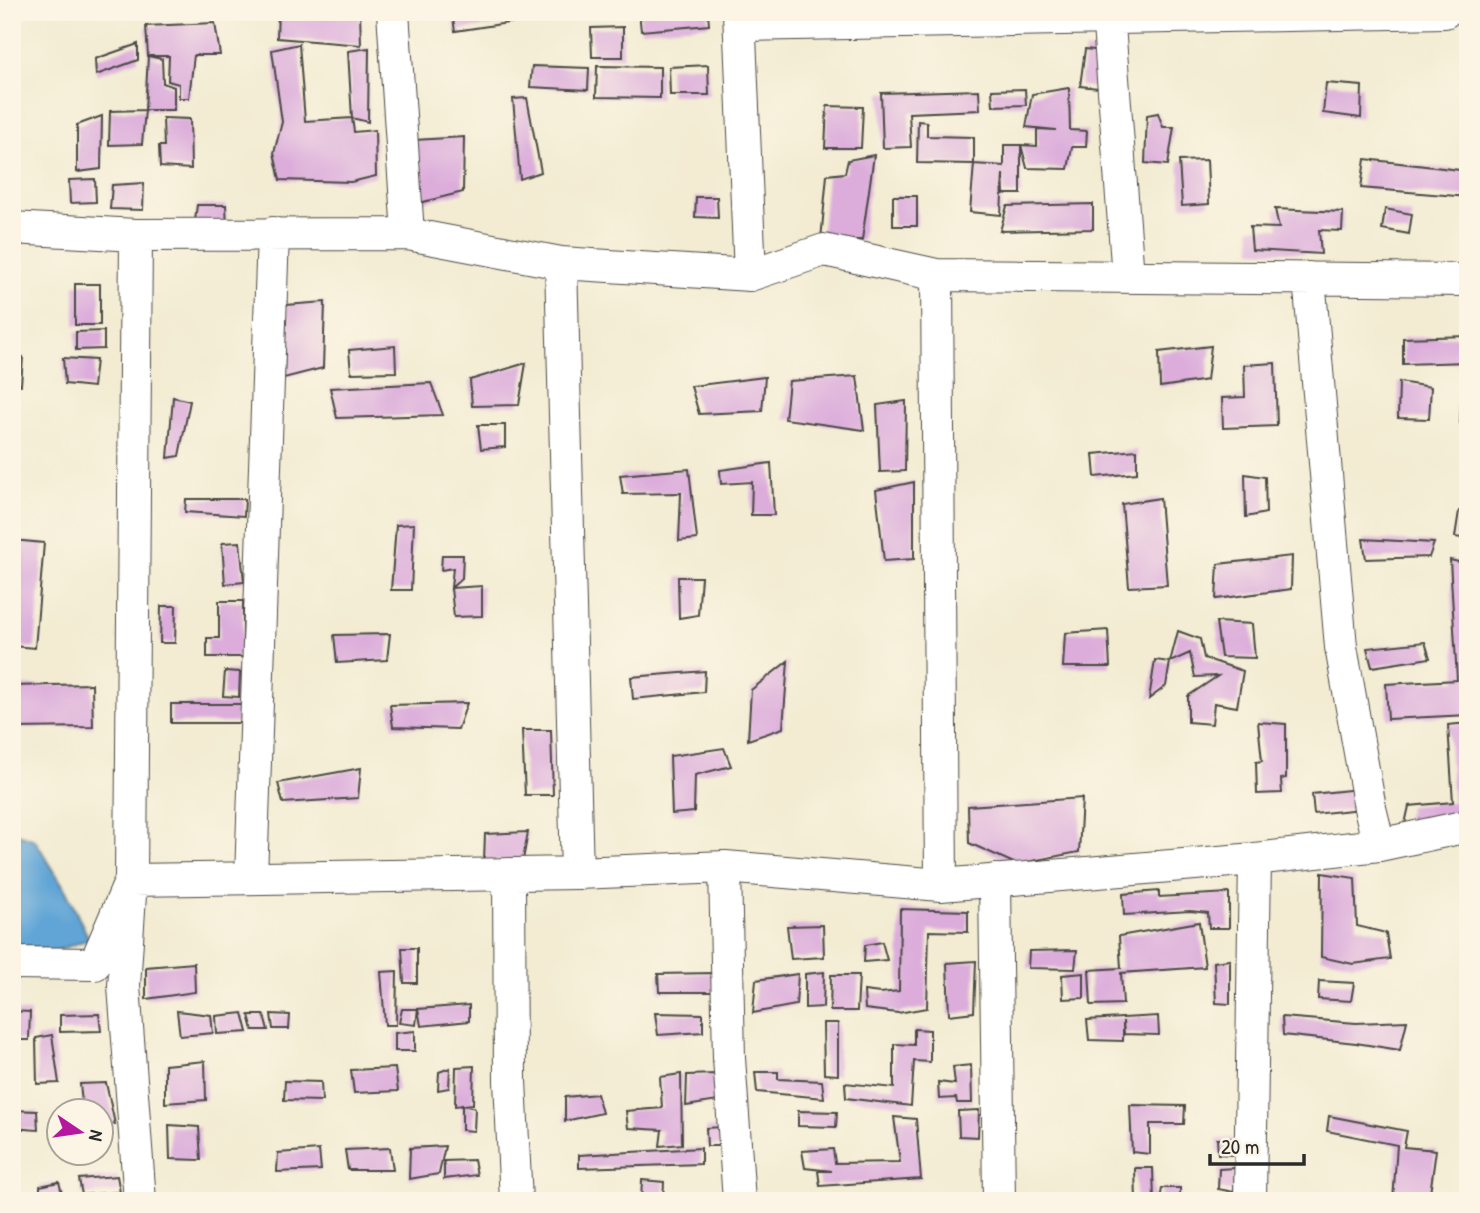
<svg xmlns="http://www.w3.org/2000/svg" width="1480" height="1213" viewBox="0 0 1480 1213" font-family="'Patrick Hand',sans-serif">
  <rect width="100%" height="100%" fill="#fcf5e5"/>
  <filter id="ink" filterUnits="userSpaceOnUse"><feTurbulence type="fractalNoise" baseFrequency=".0143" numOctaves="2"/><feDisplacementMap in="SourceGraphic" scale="14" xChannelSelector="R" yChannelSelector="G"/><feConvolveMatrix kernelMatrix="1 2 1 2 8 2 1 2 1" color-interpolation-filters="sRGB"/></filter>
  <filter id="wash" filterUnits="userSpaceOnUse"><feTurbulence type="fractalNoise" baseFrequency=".00686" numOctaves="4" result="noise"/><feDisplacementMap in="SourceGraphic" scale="28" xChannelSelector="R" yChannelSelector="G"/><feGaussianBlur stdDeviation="1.57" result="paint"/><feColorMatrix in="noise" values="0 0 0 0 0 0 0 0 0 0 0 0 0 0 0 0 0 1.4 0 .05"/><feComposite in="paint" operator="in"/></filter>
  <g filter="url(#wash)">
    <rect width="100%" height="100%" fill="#f3ecd3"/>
    <path fill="#61a5d6" stroke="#466880" stroke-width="2" d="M12,832l23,8 29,47 25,52 -38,14 -39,-2z"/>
    <g id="blocks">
      <path fill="#dcaddb" d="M278,12h82l1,33 -84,-7z
        M452,12h68l1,9 -66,10z
        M639,12h69l1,13 -68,6z
        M215,23l5,32h-26l-5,43h-10v-14l-11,-3 1,-25h-21l-2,-30z
        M623,27v30h-31l-1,-29z
        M138,44v16l-42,15 -1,-16z
        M299,44l6,77 47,-3 -4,-67 21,-3 -1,74 -16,-4 2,14 21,-2 1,46 -25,6 -71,-2 -6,-27 8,-31 -10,-72z
        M1085,49l18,2 -5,37 -18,-2z
        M148,56l14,3 1,24 11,4v23h-29z
        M708,65l1,30h-39l-1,-28z
        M532,66l57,2 -1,22 -58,-3z
        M597,66l63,1v31l-64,-1z
        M1326,83l36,3 -1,32 -38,-5z
        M1069,88l1,42 17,1 -1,16h-14l-4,22 -41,-1 -6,-23v49h-17l-1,-20 -2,41 -31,-3 4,-48 -57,-1 1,-42 9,1v14l47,1v27l30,2v-21h17l16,1v-17l19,1 -30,-3 6,-33z
        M1025,89l1,16 -33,1 -1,-16z
        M979,90l1,20 -71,3 2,34 -28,1 -2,-55z
        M527,98l14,74 -21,7 -7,-80z
        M827,106l36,1 -2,41h-36z
        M145,110l-3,34 -33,1 1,-34z
        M1158,113l5,14h11l-6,38 -23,-2 2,-48z
        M102,116l-1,53 -24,3v-47z
        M163,118l27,1 1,50 -31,-2 -1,-21h5z
        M464,137l-1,55 -48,12v-64z
        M874,155l-12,85h-41l6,-65 18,-2 3,-13z
        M1365,159l103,12v26l-107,-9z
        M1207,160l2,44 -27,2 -3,-45z
        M95,179l1,23 -26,1 -1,-23z
        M144,183l-1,27 -33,-1 2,-24z
        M893,196h24v30h-24z
        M696,197h21l1,21 -23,-1z
        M1093,204v25l-93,2 7,-25z
        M197,205h29l1,24 -33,-1z
        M1275,209l68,3 -1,19 -23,-1 2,24 -69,-4 -2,-23 29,1z
        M1385,209l27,5 -3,20 -27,-5z
        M75,284h25v41h-25z
        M325,302l-2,66 -39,10 2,-73z
        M104,331v18l-28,1v-18z
        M1468,336v26l-65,2v-26z
        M395,346l1,26 -45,1 -2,-23z
        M1211,346l-4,34 -47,7 -1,-35z
        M12,356l11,1 -2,28 -9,-1z
        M63,358l33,2 -3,27 -28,-3z
        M526,363l-7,42 -47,1 -2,-26z
        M1275,363l2,63 -54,2 -1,-30 23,-1 -1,-32z
        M857,376l7,54 -79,-11 4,-38z
        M765,377l-3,34 -63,3 -8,-28z
        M1462,380h6v43h-8z
        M1399,382l32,5 -2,32 -31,-1z
        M431,383l12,32 -106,3 -7,-30z
        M173,397l17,4 -11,55 -11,2z
        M906,401l-1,70 -25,1 -3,-67z
        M478,425h27v22l-24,2z
        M1137,450v23l-42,4 -2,-23z
        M771,463l3,52h-23l1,-33 -31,2 -1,-14z
        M689,469l8,70 -18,2 2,-48 -58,1 -3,-19z
        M1245,474l20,3 1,36 -20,4z
        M914,482v77l-30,2 -8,-71z
        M1160,498l7,87 -38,2 -7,-83z
        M186,499h59l-1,17 -59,-4z
        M1459,511l9,1v27l-13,-2z
        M414,524l-3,66h-20l5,-65z
        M1363,539l71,4 -5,14 -63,2z
        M12,540l32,3 -9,105 -23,-2z
        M240,542l4,40 -19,2 -3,-41z
        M442,555h21l-1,23 -11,10 2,-20 -12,2z
        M1292,556l-1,33 -75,10 2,-35z
        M1450,560l18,4v151l-80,4 -2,-35 71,-4z
        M678,577h23l-3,38 -19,3z
        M482,586v30l-28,1 -3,-29z
        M219,601h24v56h-36v-19h12z
        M161,606h15l-1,37h-15z
        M1216,622l36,2 3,34 -34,-1z
        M1108,630l2,37h-47l2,-34z
        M1178,631l22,8 4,19 39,13 -6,36 -23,-4 -2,21 -24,-2v-26l30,-20 -23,1 -5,-24 -20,9z
        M390,634l-3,26 -50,3 -3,-28z
        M1425,642l5,16 -58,9 -5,-19z
        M1155,660l15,2 -4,24 -17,13z
        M788,661l-5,67 -35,12 3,-50z
        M225,671l15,1 -1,25 -16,-1z
        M705,671l-1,21 -71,7 -2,-22z
        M92,684l1,43 -81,1v-42z
        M467,703l-9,26 -65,-2 -3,-22z
        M171,704h70v19h-70z
        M1258,722l28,2v54l-5,1 1,14 -25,1 -1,-32 6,-1z
        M1468,723v93l-63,8 4,-18 44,-4 -5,-77z
        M522,730h29l2,65h-28z
        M724,748l7,18 -36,9 -1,37 -22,2 -2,-58z
        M361,768l-3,30 -75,5 -5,-20z
        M1368,788l2,20 -56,6 -2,-20z
        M1082,798l-3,54 -63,12 -47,-21 -1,-37z
        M528,832l-5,28 -39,1 1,-27z
        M1322,873l33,5 2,48 29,7 4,26 -37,5 -32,-7z
        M1159,891v6l70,-4v35h-20l-1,-15 -18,-2 -66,4 -1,-21z
        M900,909l68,2v21l-39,-1 -2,77 -29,5 -33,-4 -1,-18 16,2 19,-2z
        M1199,922l6,45 -84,6 2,31 -32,1 -2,-35 32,-2 -2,-32z
        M823,925l1,32 -33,2 -4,-33z
        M882,942l5,18 -23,2 1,-17z
        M402,948h15v35h-13z
        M1077,950l-2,19 -47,-1 1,-17z
        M1230,960v44l-14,-1 -2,-41z
        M976,961l-2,51 -25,3 -2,-52z
        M194,963l1,29 -49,7v-32z
        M397,971l-1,54h-11l-4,-53z
        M824,972l-1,35 -18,1v-34z
        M713,973l1,19h-55l-1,-18z
        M1084,973v25l-21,1 -1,-24z
        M798,974l-2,31 -43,8 3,-33z
        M831,975h28l-2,36h-27z
        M1319,981l35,2 -3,18 -33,-2z
        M469,1005v16l-48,5 -3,-17z
        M402,1009h16l-2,16 -17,-2z
        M12,1011l18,1 -1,28h-17z
        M177,1011l34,4 2,18 -33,3z
        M243,1013l5,19 -31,2 -1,-18z
        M655,1013l48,1v18l-45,3z
        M99,1014l2,17 -41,1v-17z
        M271,1014l19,1 -1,14h-16z
        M249,1015h15l4,15h-15z
        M1158,1016l1,19 -35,-1 -1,-13v20l-34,-1 -2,-20z
        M1282,1017l74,6 51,-2 -7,29 -44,-7 -73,-8z
        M823,1023h15v52l-14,-1z
        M914,1029l16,1v32l-16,-1 -3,45 -65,-8 -1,-15 49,5v-44l20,1z
        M415,1031v20h-20v-18z
        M52,1035l7,48 -22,1 -1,-46z
        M205,1061l1,39 -41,3v-38z
        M971,1065l1,38h-15l-1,-5 -17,1 -1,-17 17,2 -2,-17z
        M474,1066l-1,38 -18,2 1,-39z
        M395,1068l3,23 -44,2 -3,-23z
        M450,1068l-1,20 -11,2 1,-18z
        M755,1072h23v7l44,2 2,17 -67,-6z
        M681,1074l1,70 -22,2 2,-16 -34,-2 -2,-17 36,-3 -2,-31z
        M716,1074l2,27 -32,5 1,-31z
        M285,1081l36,1 1,19 -38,-1z
        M106,1083l9,41 -13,2v-14h-19l-3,-28z
        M597,1094l5,19 -37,8v-24z
        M462,1105l13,3 -1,23 -12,-1z
        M1130,1105l55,1 -1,18h-34v30l-18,-2z
        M12,1110l25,1 1,19 -26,-2z
        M979,1110l-1,27 -19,-1 -1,-25z
        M798,1111l39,1 -1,15 -38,-1z
        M1329,1116l78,15 -3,16 32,3 -7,51h-36l4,-56 -70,-14z
        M894,1117l22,2 5,60 -101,7 -2,-15h14l-27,-3 -3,-17 31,-2 2,14 65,-1z
        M169,1125l30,2 2,33 -31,-1z
        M722,1127l2,19h-17l-1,-18z
        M1233,1138v17l-15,-1 -1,-15z
        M445,1146l-6,28 -30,5 1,-31z
        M390,1148l3,22h-45l-3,-20z
        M701,1148v16l-122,4v-13z
        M319,1150l2,20 -44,2 1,-19z
        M474,1160l3,15 -33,4v-18z
        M1135,1168h18l1,33h-18z
        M1235,1168l-1,24 -16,-3 1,-20z
        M117,1176l3,16 -38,3 -3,-16z
        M642,1180l22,2 -1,19h-22z
        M59,1182l4,15 -23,3v-14z
        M1162,1188h18v13h-20z"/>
    </g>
  </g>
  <g filter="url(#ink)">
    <use href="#blocks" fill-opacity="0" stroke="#494844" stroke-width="2"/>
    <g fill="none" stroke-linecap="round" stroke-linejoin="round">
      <defs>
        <path id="minor" d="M393,12l15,222
          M739,12l11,263
          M1108,12l20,265
          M740,25l705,-13
          M12,228l124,7 272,-1 153,29 189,12 74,-25 113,25 531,5
          M136,235l-5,645 -7,106 16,215
          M561,263l16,610
          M937,275l4,610
          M1309,278l32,369 29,161 9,37
          M725,867l4,191 10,143
          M509,874l1,207 6,120
          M251,878l22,-645
          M995,880l4,321
          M12,963l83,1 36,-84 446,-7 148,-6 216,18 314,-26 124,-14 89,-19
          M1250,1201l5,-342"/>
      </defs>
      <use href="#minor" stroke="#494844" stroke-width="34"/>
      <use href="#minor" stroke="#fff" stroke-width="32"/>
    </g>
  </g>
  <rect width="1480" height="1213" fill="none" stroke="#fcf5e5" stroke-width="42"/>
  <g transform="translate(80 1132) rotate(103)"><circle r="33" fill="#fcf5e5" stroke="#a8a49b" stroke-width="2"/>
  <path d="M0-5L12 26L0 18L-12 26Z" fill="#b5179e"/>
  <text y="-10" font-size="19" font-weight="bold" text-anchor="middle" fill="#2b2b2b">N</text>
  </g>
  <path d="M1210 1154v10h94v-10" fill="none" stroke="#2b2b2b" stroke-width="3.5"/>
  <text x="1221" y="1154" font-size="21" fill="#2b2b2b" stroke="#fcf5e5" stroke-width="5" paint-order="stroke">20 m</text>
</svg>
